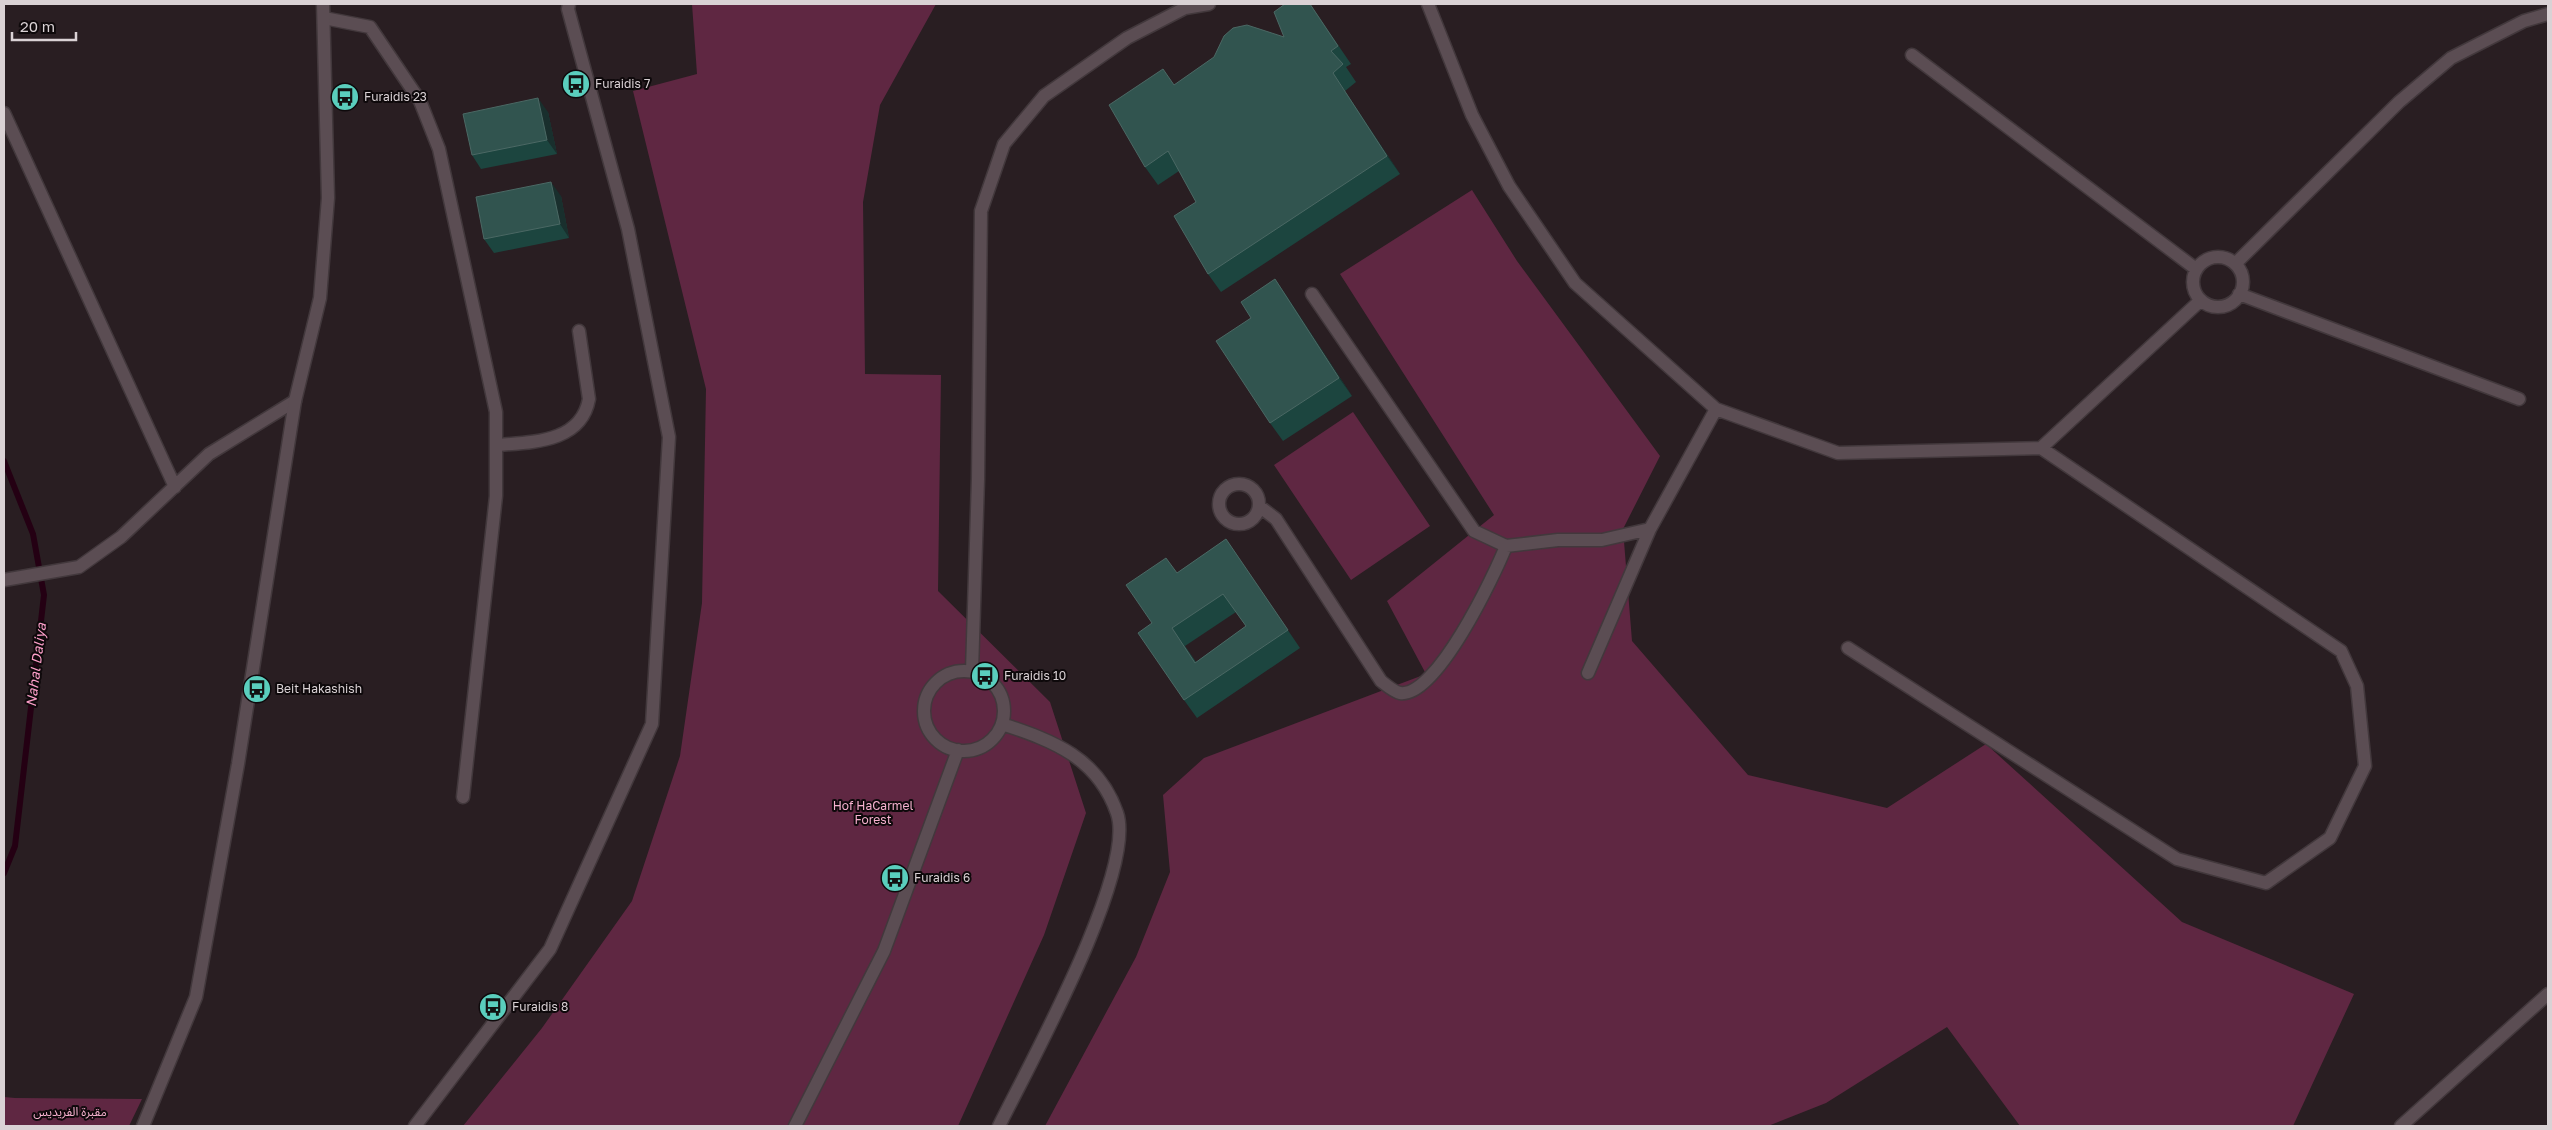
<svg xmlns="http://www.w3.org/2000/svg" width="2552" height="1130" viewBox="0 0 2552 1130" font-family="'Golos Text','Noto Sans Arabic',sans-serif">
  <rect width="100%" height="100%" fill="#291e22"/>
  <path fill="#5f2742" d="M692,4h244l-56,101 -17,97 2,172 76,1 -3,216 112,111 36,111 -42,122 -86,191h-495l79,-98 90,-127 48,-145 22,-153 4,-214 -73,-298 64,-17z
    M1472,190l45,71 143,195 -37,73 9,112 116,134 139,33 99,-64 196,178 172,72 -61,132h-273l-73,-99 -121,76 -58,23h-723l91,-169 34,-85 -7,-77 41,-37 222,-84 -39,-73 107,-86 -154,-241z
    M1353,412l77,114 -79,54 -77,-115z
    M4,1097l11,1 127,1 -13,27h-125z"/>
  <g fill="none" stroke-linecap="round" stroke-linejoin="round">
    <path stroke="#240013" stroke-width="6" d="M4,461l29,73 11,61 -29,251 -11,27"/>
    <defs>
      <path id="minor" d="M1428,4l44,111 37,71 66,97 141,126 122,44 203,-5 160,-148
        M324,18l46,9 50,74 19,48 57,263v84l-33,301
        M1912,55l284,214
        M4,113l171,374
        M2193 282a25 25 0 1 1 50 0a25 25 0 1 1-50 0Z
        M2235,264l164,-162 52,-44 73,-37 24,-7
        M1312,294l162,237 32,15 52,-6h44l48,-11
        M2239,294l280,105
        M497,445c35,-3 84,-2 92,-46l-10,-68
        M1219 504a20 20 0 1 1 40 0a20 20 0 1 1-40 0Z
        M1259,506l17,13 105,162c5,4 13,11 19,12 36,6 95,-119 106,-147
        M4,580l75,-13 42,-30 88,-83 86,-53
        M1848,648l329,211 89,24 64,-45 35,-72 -8,-80 -16,-35 -300,-203
        M924 711a40 40 0 1 1 80 0a40 40 0 1 1-80 0Z
        M972,671l6,-192 3,-268 23,-67 40,-48 83,-58 58,-30 24,-4
        M1588,673l62,-144 66,-120
        M415,1126l135,-177 102,-225 17,-287 -41,-208 -60,-220 1,-5
        M795,1126l89,-175 74,-201
        M999,1126c29,-59 138,-255 118,-313 -19,-55 -63,-72 -115,-89
        M2401,1126l147,-132"/>
      <path id="tertiary" d="M143,1126l53,-129 42,-233 57,-363 25,-103 8,-100 -5,-194"/>
    </defs>
    <use href="#minor" stroke="#42383c" stroke-width="15"/>
    <use href="#tertiary" stroke="#42383c" stroke-width="15"/>
    <use href="#minor" stroke="#5b4d53" stroke-width="12"/>
    <use href="#tertiary" stroke="#5b4d53" stroke-width="12"/>
  </g>
  <path fill="#1c453f" fill-rule="evenodd" d="M1310,4l41,60 -5,3 10,15 -11,9 55,83 -179,118 -13,-18 -12,-72 -17,-31 -21,14 -13,-18 29,-82 110,-48z
    M548,112l9,42 -76,15 -9,-14z
    M561,196l8,42 -75,15 -10,-14z
    M1275,279l13,19 64,98 -69,45 -13,-18 -19,-105z
    M1226,539l74,109 -103,70 -13,-18 -32,-77 25,-50zM1236,612l10,14 -50,36 -11,-16z"/>
  <path fill="#192f2d" d="M1333,73l12,18 55,83 -13,-18z
    M538,98l10,14 9,42 -10,-14z
    M551,182l10,14 8,42 -9,-14z
    M1275,279l13,19 64,98 -13,-18z"/>
  <path fill="#31544f" stroke="#4b6864" fill-rule="evenodd" d="M1285,4h25l28,42 -7,5 12,13 -10,9 54,83 -179,118 -34,-58 22,-14 -28,-51 -23,16 -36,-62 54,-36 11,16 40,-28 10,-21 9,-8 14,-3 37,12 -10,-25z
    M538,98l9,42 -75,15 -9,-41z
    M551,182l9,42 -76,15 -8,-42z
    M1275,279l64,99 -69,45 -54,-82 35,-23 -10,-16z
    M1226,539l62,91 -104,70 -46,-67 14,-10 -26,-38 40,-27 11,15zM1223,594l23,32 -51,37 -23,-35z"/>
  <defs>
    <symbol id="bus-disc" viewBox="-11 -11 22 22"><circle r="9.5" fill="#5acebd" stroke="#0e090b"/><path d="M-5-6H5V4H4V6H2V4H-2V6H-4V4H-5ZM-3.5-4V0h7V-4ZM-3.5 1.2v1.5H-2V1.2ZM2 1.2v1.5H3.5V1.2Z" fill="#111"/></symbol>
  </defs>
  <g fill-rule="evenodd">
    <use href="#bus-disc" x="560" y="68" width="32" height="32"/>
    <use href="#bus-disc" x="329" y="81" width="32" height="32"/>
    <use href="#bus-disc" x="969" y="660" width="32" height="32"/>
    <use href="#bus-disc" x="241" y="673" width="32" height="32"/>
    <use href="#bus-disc" x="879" y="862" width="32" height="32"/>
    <use href="#bus-disc" x="477" y="991" width="32" height="32"/>
  </g>
  <g text-anchor="middle" stroke-width="4" stroke-linejoin="round" paint-order="stroke">
    <g font-size="12" fill="#dad2d5" stroke="#0e090b" text-anchor="start">
      <text x="595" y="88">Furaidis 7</text>
      <text x="364" y="101">Furaidis 23</text>
      <text x="1004" y="680">Furaidis 10</text>
      <text x="276" y="693">Beit Hakashish</text>
      <text x="914" y="882">Furaidis 6</text>
      <text x="512" y="1011">Furaidis 8</text>
    </g>
    <g font-size="12" fill="#f7b1cf" stroke="#0e090b">
      <text x="873" y="810">Hof HaCarmel<tspan x="873" dy="14">Forest</tspan></text>
      <text x="70" y="1116">مقبرة الفريديس</text>
    </g>
    <g font-size="14" font-style="italic" fill="#fb9ec8" stroke="#0e090b">
      <text transform="translate(36 665) rotate(-83)" y="5">Nahal Daliya</text>
    </g>
  </g>
  <rect width="2552" height="1130" fill="none" stroke="#dad2d5" stroke-width="10"/>
  <path d="M12 32v8h64v-8" fill="none" stroke="#dad2d5" stroke-width="2.5"/>
  <text x="20" y="32" font-size="15" fill="#dad2d5" stroke="#0e090b" stroke-width="4" paint-order="stroke">20 m</text>
</svg>
